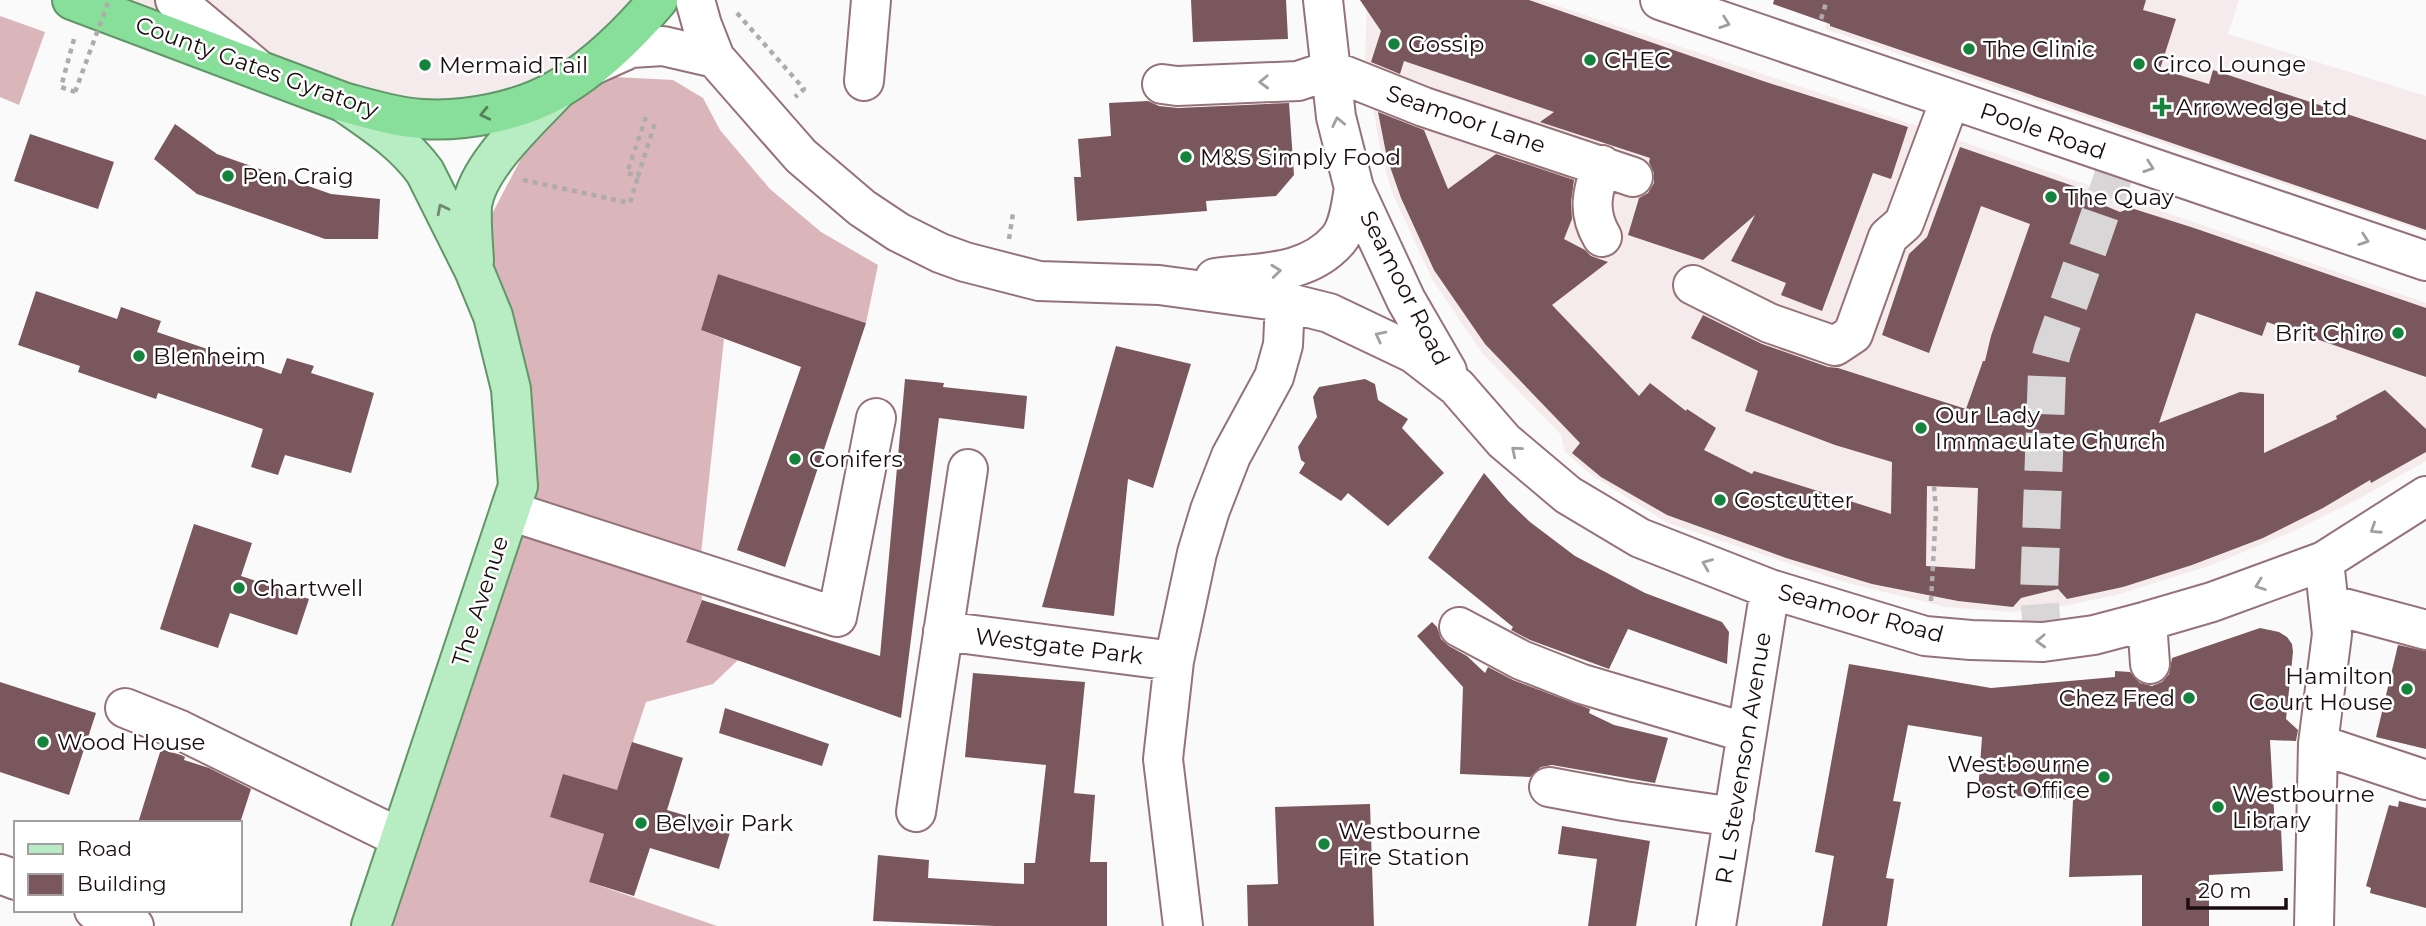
<svg xmlns="http://www.w3.org/2000/svg" width="2426" height="926" viewBox="0 0 2426 926" font-family="Montserrat,sans-serif">
  <rect width="100%" height="100%" fill="#fafafa"/>
  <path fill="#f5eaec" d="M72,0h586l-36,39 -163,80z
    M1367,0h173l381,127 505,176v158l-64,36 -73,36 -77,32 -96,30 -53,11 -51,6 -66,-5 -98,-24 -180,-60 -75,-47 -28,-24 -4,-17 -79,-82 -50,-74 -40,-87 -10,-34 -17,-95z
    M1834,0h405l-11,34 198,62v136l-601,-203z"/>
  <path fill="#dab5ba" d="M0,16l45,16 -26,73 -19,-8z
    M615,77l58,3 30,18 17,32 50,59 51,43 57,33 -12,58 -148,-49 -17,56 23,9 -25,234 3,27 -16,41 52,19 -25,24 -67,18 -29,88 -67,27 54,17 -15,48 128,44h-346l147,-440 -44,-216 19,-58 32,-61 36,-48z"/>
  <path fill="#79575c" fill-rule="evenodd" d="M1191,0h95l2,39 -95,3z
    M1360,0h169l234,81 145,46 -17,52 -18,-6 -51,138 -41,-16 5,-12 -55,-22 24,-46 -52,45 -75,-25 11,-37 9,-5 6,-10v-10l-5,-11 1,-4 -110,-36 14,-10 -150,-51 -4,13 -29,-12 10,-31z
    M1774,0h372l-3,10 33,9 -16,50 49,15 4,-14 213,70v90l-596,-204v-2l-57,-20z
    M1148,101l11,5 19,2 111,-5 5,72 -18,21 -70,5 1,10 -130,10 -3,-44h7l-3,-38 33,-3 -2,-33z
    M1378,112l46,18 24,59 48,-35 78,26 -3,22 1,17 -8,20 21,11 6,6 17,6 -56,43 87,91 11,-13 36,28 1,-2 29,19 -12,22 48,24 2,-3 137,43 1,-52 -57,-17 -90,-34 13,-40 -67,-33 12,-23 59,29 66,23 10,1 128,41 17,-48h2l6,-25 39,-112 -49,-18 -52,147 -47,-18 27,-81 18,-17 33,-90 125,43 4,9 31,13 11,-4 63,20 232,80v69l-159,-55 -5,14 -66,-23 -37,110 81,-31 24,2v59l73,-34 -1,-3 49,-26 41,39v23l-55,31 -1,-3 -47,28 -60,30 -71,27 -69,22 -56,12 -9,-10 -37,9 -8,9 -55,-6 -86,-17 -86,-26 -119,-43 -66,-38 -29,-24 8,-10 -95,-99 -51,-74 -33,-72 -14,-40zM1927,486l51,2 -3,81 -49,-3z
    M175,124l42,30 114,40 49,5 -2,40h-53l-128,-45 -43,-35z
    M30,134l84,28 -16,47 -84,-28z
    M718,274l148,49 -81,244 -48,-17 64,-183 -100,-37z
    M36,291l81,28 4,-12 40,14 -4,11 124,42 6,-16 27,8 -3,7 63,20 -23,80 -66,-18 -7,20 -27,-8 12,-38 -105,-36 -2,6 -78,-27 2,-6 -62,-21z
    M1116,346l75,18 -38,124 -25,-9 -14,137 -72,-9z
    M905,379l39,4 -1,4 84,9 -3,33 -85,-11 -38,300 -215,-76 16,-42 178,56z
    M1365,379l10,5 3,16 30,19 -6,9 42,45 -56,53 -40,-33 -7,8 -42,-28 6,-10 -4,-3 -3,-13 19,-30 -4,-20 6,-10z
    M1484,473l24,28 22,21 45,34 70,37 77,29 7,10 -2,32 -99,-35 -19,40 -79,-29 -19,-10 2,-3 -85,-69z
    M194,524l58,19 -11,33 68,23 -12,36 -67,-22 -12,35 -58,-19z
    M1432,622l5,5 4,12 8,7 18,10 18,17 3,-6 25,13 77,29 -1,4 25,12 54,13 -13,45 -103,-18 -11,2 -11,10 -70,-3 3,-87 -46,-51z
    M2260,628l19,4 8,5 5,7 1,8 -7,67 12,11 -2,11 -26,-1 5,89h6l2,42 -74,4v51h-67v-51l-73,2 4,-77 -95,-7 4,-56 -74,-12 -15,76 8,1 -15,76 8,1 -7,47h-65l12,-70 -19,-4 34,-188 142,24 124,-11v-6l15,1 10,11 12,3 10,-4 7,-8 3,-16z
    M2398,645l28,6v98l-50,-12z
    M973,673l112,9 -11,111 21,2 -5,67h17v64h-112l-122,-5 5,-66 51,5 -1,18 96,6v-21h11l11,-98 -81,-8z
    M0,682l96,31 -27,82 -69,-23z
    M725,708l104,36 -7,22 -103,-33z
    M632,742l51,16 -16,52 64,19 -12,40 -69,-21 -16,48 -45,-14 15,-48 -54,-17 13,-43 54,16z
    M161,749l20,6 4,2 -1,3 25,8 42,21 -11,34h-102z
    M2399,801l27,7v100l-56,-15 1,-5 -5,-2 23,-81 9,2z
    M1370,804l4,122h-126l-1,-41 31,-1 -3,-77z
    M1562,826l88,15 -14,85h-48l9,-67 -39,-5z"/>
  <g fill="none" stroke-linecap="round" stroke-linejoin="round">
    <path stroke="#d8d6d7" stroke-width="38" stroke-dasharray="38 19" stroke-linecap="butt" d="M2043,642l-4,-49 8,-221 6,-23 67,-192"/>
    <defs>
      <path id="minor" d="M175,0l79,66
        M695,0l7,25 13,33 86,98 61,52 36,24 42,21 25,9 74,19 120,4 126,17 44,11 84,40 44,34 47,54 64,54 72,43 130,51 155,47 46,4 72,2 51,-7 53,-14 65,-19 112,-41 102,-65
        M1323,0l13,117 18,71 52,112 41,71
        M1660,0l766,261
        M593,65l38,-17 32,-2 52,12
        M864,81l7,-81
        M1162,84l15,2 121,-5 33,-11 93,37 209,70
        M1602,165c-10,26 -15,47 0,72
        M1215,278c43,-6 92,-2 123,-38 11,-13 13,-35 16,-52
        M1693,285l76,38 66,23 18,-12 35,-97 16,-14 46,-123
        M510,511l327,106 39,-199
        M2329,604l97,26
        M2147,621l3,43
        M1459,627l62,33 61,24 165,49
        M943,631l231,30
        M125,708l55,22 220,108
        M2318,744l108,36
        M1549,787l75,14 110,16
        M916,812l52,-343
        M0,874l16,6
        M94,910l40,16
        M1183,926l-20,-167 11,-98 23,-108 13,-43 21,-54 43,-79 9,-32 2,-43
        M1716,926l54,-337
        M2314,926l4,-182 14,-110 -8,-73"/>
      <path id="major" d="M346,104c29,20 58,39 79,68l49,98 19,46 18,73 7,97 -147,440
        M474,261c-1,-18 -3,-37 -2,-55 5,-40 58,-87 85,-116"/>
      <path id="highway" d="M72,0l271,102c26,7 52,15 79,17 43,3 99,-8 136,-30 38,-22 72,-56 100,-89"/>
    </defs>
    <use href="#minor" stroke="#967278" stroke-width="42"/>
    <use href="#major" stroke="#629669" stroke-width="42"/>
    <use href="#highway" stroke="#629669" stroke-width="42"/>
    <path stroke="#afabac" stroke-width="4.5" stroke-dasharray="5 5" stroke-linecap="butt" d="M737,13l67,76 -9,8
      M1821,19l6,-19
      M74,39l-13,48 14,5
      M646,117l-19,56 11,3 18,-56
      M523,180l107,23 8,-27
      M1009,239l4,-26
      M1931,601l5,-91 -2,-24"/>
    <use href="#minor" stroke="#fff" stroke-width="38"/>
    <use href="#major" stroke="#b8ecc2" stroke-width="38"/>
    <use href="#highway" stroke="#88df99" stroke-width="38"/>
    <path stroke="#afabac" stroke-width="4.5" stroke-dasharray="5 5" stroke-linecap="butt" d="M75,92l34,-92"/>
  </g>
  <defs><path id="oneway-chevron" d="M-2-3.5L2.5 0L-2 3.5" fill="none" stroke-width="1.6" stroke-linecap="round" stroke-linejoin="round" transform="scale(1.75)"/></defs>
  <g stroke="#a39e9f">
    <use href="#oneway-chevron" transform="translate(1725 23) rotate(19)"/>
    <use href="#oneway-chevron" transform="translate(1264 82) rotate(178)"/>
    <use href="#oneway-chevron" transform="translate(1338 122) rotate(-102)"/>
    <use href="#oneway-chevron" transform="translate(2149 167) rotate(19)"/>
    <use href="#oneway-chevron" transform="translate(2364 240) rotate(19)"/>
    <use href="#oneway-chevron" transform="translate(1276 271) rotate(-6)"/>
    <use href="#oneway-chevron" transform="translate(1380 336) rotate(-153)"/>
    <use href="#oneway-chevron" transform="translate(1516 451) rotate(-140)"/>
    <use href="#oneway-chevron" transform="translate(2375 529) rotate(147)"/>
    <use href="#oneway-chevron" transform="translate(1707 564) rotate(-158)"/>
    <use href="#oneway-chevron" transform="translate(2260 585) rotate(160)"/>
    <use href="#oneway-chevron" transform="translate(2041 641) rotate(178)"/>
  </g>
  <use stroke="#56805b" href="#oneway-chevron" transform="translate(485 114) rotate(167)"/>
  <use stroke="#718871" href="#oneway-chevron" transform="translate(442 209) rotate(-117)"/>
  <g fill="#14833b" stroke="#fff" stroke-width="2.5">
    <circle cx="1394" cy="44" r="7"/>
    <circle cx="1969" cy="49" r="7"/>
    <circle cx="1590" cy="60" r="7"/>
    <circle cx="2139" cy="64" r="7"/>
    <circle cx="425" cy="65" r="7"/>
    <path d="M2158.5 96.5h7v7h7v7h-7v7h-7v-7h-7v-7h7z"/>
    <circle cx="1186" cy="157" r="7"/>
    <circle cx="228" cy="176" r="7"/>
    <circle cx="2051" cy="197" r="7"/>
    <circle cx="2398" cy="333" r="7"/>
    <circle cx="139" cy="356" r="7"/>
    <circle cx="1921" cy="428" r="7"/>
    <circle cx="795" cy="459" r="7"/>
    <circle cx="1720" cy="500" r="7"/>
    <circle cx="239" cy="588" r="7"/>
    <circle cx="2407" cy="689" r="7"/>
    <circle cx="2189" cy="698" r="7"/>
    <circle cx="43" cy="742" r="7"/>
    <circle cx="2104" cy="777" r="7"/>
    <circle cx="2218" cy="807" r="7"/>
    <circle cx="641" cy="823" r="7"/>
    <circle cx="1324" cy="844" r="7"/>
  </g>
  <g text-anchor="middle" stroke-width="5" stroke-linejoin="round" paint-order="stroke">
    <g font-size="23" fill="#1a0d0f" stroke="#fff" text-anchor="start">
      <text x="1408" y="52">Gossip</text>
      <text x="1983" y="57">The Clinic</text>
      <text x="1604" y="68">CHEC</text>
      <text x="2153" y="72">Circo Lounge</text>
      <text x="439" y="73">Mermaid Tail</text>
      <text x="2176" y="115">Arrowedge Ltd</text>
      <text x="1200" y="165">M&amp;S Simply Food</text>
      <text x="242" y="184">Pen Craig</text>
      <text x="2065" y="205">The Quay</text>
      <text x="2384" y="341" text-anchor="end">Brit Chiro</text>
      <text x="153" y="364">Blenheim</text>
      <text x="1935" y="423">Our Lady<tspan x="1935" dy="26">Immaculate Church</tspan></text>
      <text x="809" y="467">Conifers</text>
      <text x="1734" y="508">Costcutter</text>
      <text x="253" y="596">Chartwell</text>
      <text x="2393" y="684" text-anchor="end">Hamilton<tspan x="2393" dy="26">Court House</tspan></text>
      <text x="2175" y="706" text-anchor="end">Chez Fred</text>
      <text x="57" y="750">Wood House</text>
      <text x="2090" y="772" text-anchor="end">Westbourne<tspan x="2090" dy="26">Post Office</tspan></text>
      <text x="2232" y="802">Westbourne<tspan x="2232" dy="26">Library</tspan></text>
      <text x="655" y="831">Belvoir Park</text>
      <text x="1338" y="839">Westbourne<tspan x="1338" dy="26">Fire Station</tspan></text>
    </g>
    <g font-size="23" fill="#1a0d0f" stroke="#fff">
      <text transform="translate(257 67) rotate(20)" y="8">County Gates Gyratory</text>
      <text transform="translate(1466 119) rotate(19)" y="8">Seamoor Lane</text>
      <text transform="translate(2043 131) rotate(19)" y="8">Poole Road</text>
      <text transform="translate(1405 288) rotate(63)" y="8">Seamoor Road</text>
      <text transform="translate(480 601) rotate(-72)" y="8">The Avenue</text>
      <text transform="translate(1861 613) rotate(15)" y="8">Seamoor Road</text>
      <text transform="translate(1059 646) rotate(7)" y="8">Westgate Park</text>
      <text transform="translate(1743 758) rotate(-81)" y="8">R L Stevenson Avenue</text>
    </g>
  </g>
  <rect x="14" y="821" width="228" height="91" fill="#ffffff" stroke="#a39e9f" stroke-width="2"/>
  <rect x="28" y="844" width="35" height="10" fill="#b8ecc2" stroke="#a39e9f" stroke-width="2"/>
  <text x="77" y="856" font-size="21" fill="#1a0d0f">Road</text>
  <rect x="28" y="874" width="35" height="21" fill="#79575c" stroke="#a39e9f" stroke-width="2"/>
  <text x="77" y="891" font-size="21" fill="#1a0d0f">Building</text>
  <path d="M2188 898v10h98v-10" fill="none" stroke="#1a0d0f" stroke-width="3.5"/>
  <text x="2198" y="898" font-size="21" fill="#1a0d0f" stroke="#ffffff" stroke-width="5" paint-order="stroke">20 m</text>
</svg>
